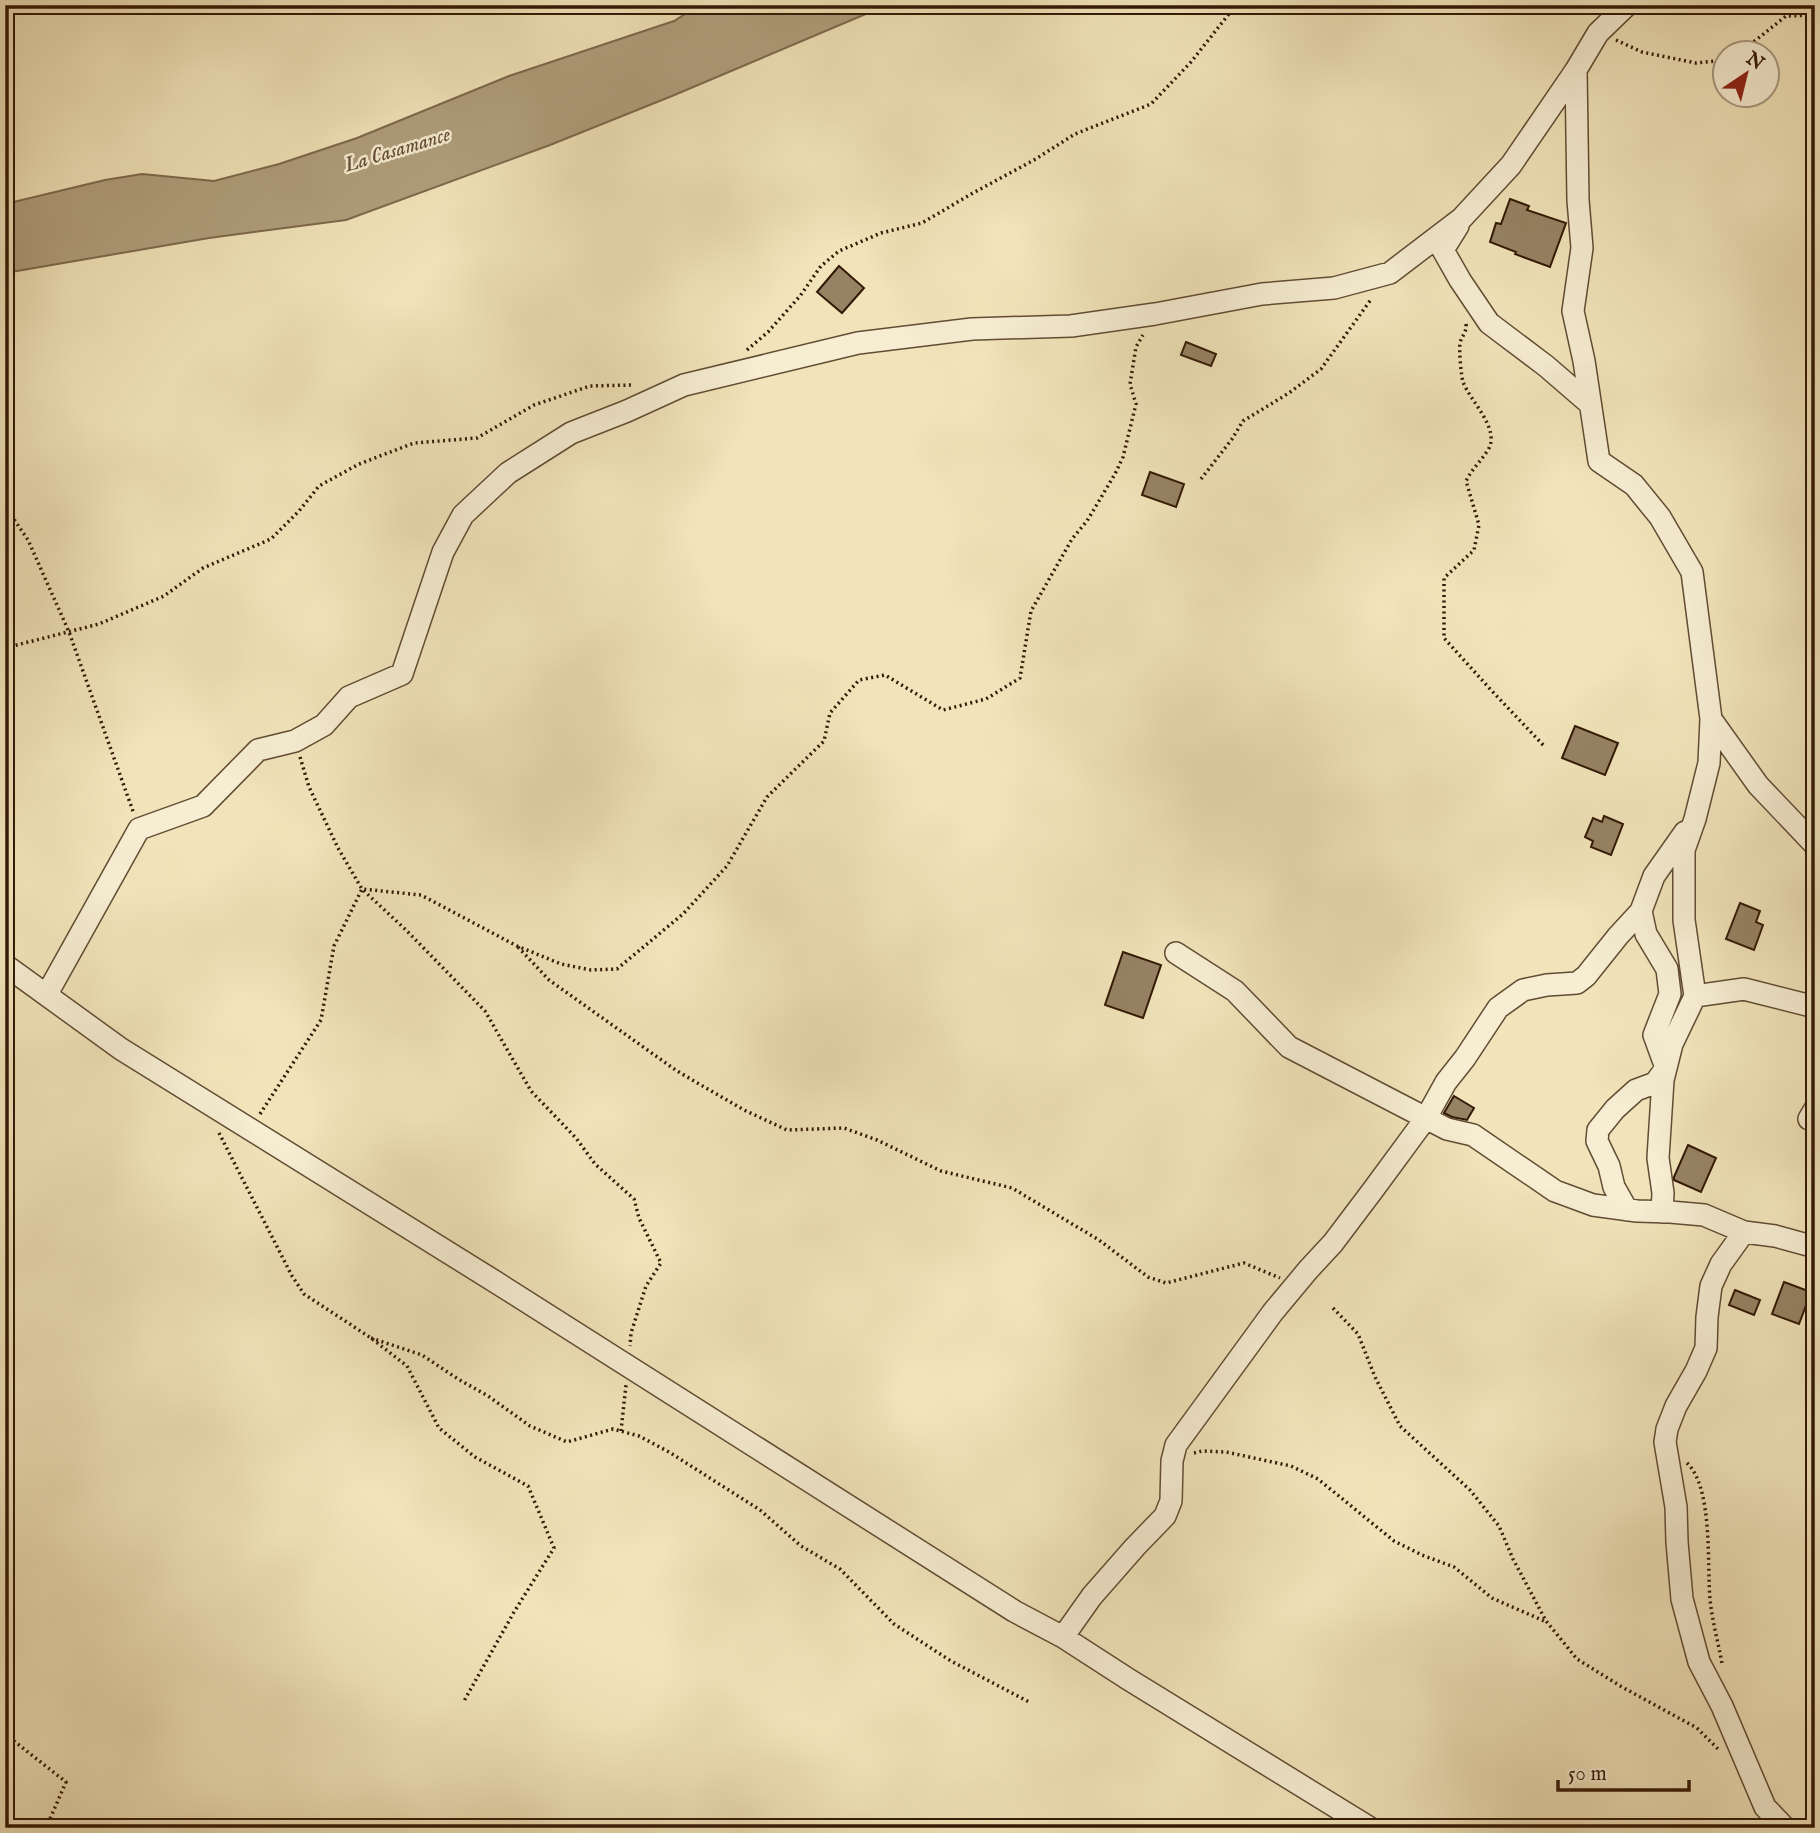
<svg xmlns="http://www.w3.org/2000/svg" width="1820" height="1833" viewBox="0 0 1820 1833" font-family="'IM FELL English',serif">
  <rect width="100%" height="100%" fill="#f1e4ba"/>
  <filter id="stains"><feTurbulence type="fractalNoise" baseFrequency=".00286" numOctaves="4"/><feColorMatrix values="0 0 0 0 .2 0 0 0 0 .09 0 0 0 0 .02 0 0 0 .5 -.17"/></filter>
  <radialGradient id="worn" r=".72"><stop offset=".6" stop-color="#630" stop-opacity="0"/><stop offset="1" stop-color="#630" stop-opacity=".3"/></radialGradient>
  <path fill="#b09f7d" stroke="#7e694d" stroke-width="2" d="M699,5h188l-215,91 -122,49 -204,75 -137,18 -204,35v-69l100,-24 37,-6 72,7 65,-17 78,-26 152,-62 165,-55z"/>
  <path fill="#968364" stroke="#331906" stroke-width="2" d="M1510,199l19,7 -2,4 39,13 -16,44 -35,-13 1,-2 -26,-10 6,-19 5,1z
    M839,266l25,22 -22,25 -25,-21z
    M1186,342l30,12 -5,12 -30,-11z
    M1150,472l34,12 -8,23 -34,-12z
    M1575,726l43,17 -13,32 -43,-17z
    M1604,816l19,8 -12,31 -20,-8 2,-6 -8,-4 8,-19 9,4z
    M1740,903l20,8 -4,11 7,3 -9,25 -28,-11z
    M1123,952l38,13 -18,53 -38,-13z
    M1454,1096l20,12 -7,12 -15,-3 -8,-4z
    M1688,1145l28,13 -15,34 -27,-12v-3z
    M1784,1282l27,10 -12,32 -27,-10z
    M1735,1290l25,10 -6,15 -25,-10z"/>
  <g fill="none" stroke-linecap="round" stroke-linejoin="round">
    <defs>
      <path id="minor" d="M1576,70l2,130 4,48 -9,63 11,50 15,100 35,24 26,32 32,55 19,147 -2,44 -14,56 -11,31v70l11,76 -23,48 -9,36 -5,78 5,35 -1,19
        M1458,226l-15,24 17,30 29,43 57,43 44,38
        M1711,719l47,66 57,60
        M1176,953l59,38 54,56 158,82 26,6 82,56 38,14 44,6 33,1 34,3 40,17 31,4 40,11
        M5,965l116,84 373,232 520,330 49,26 65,42 242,149
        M47,994l92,-165 64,-23 55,-56 37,-9 29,-16 25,-28 53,-23 41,-122 20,-37 45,-42 63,-40 56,-22 57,-26 174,-42 114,-14 99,-3 84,-12 107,-20 72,-6 56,-15 72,-55 49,-53 65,-95 22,-37 29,-28
        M1695,996l49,-7 71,18
        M1809,1119l6,-10
        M1627,1210l-13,-23 -5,-21 -12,-25 1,-11 17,-21 21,-19 19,-7 11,-15 -12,-33 16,-41 -3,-25 -21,-35 -5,-23
        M1744,1232l-23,32 -10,22 -4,31 -1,31 -10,23 -20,35 -9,23 -2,13 11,65 1,35 5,57 17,63 23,44 43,101 20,21
        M1063,1637l29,-41 43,-49 30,-31 6,-15 1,-40 4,-16 97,-133 35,-42 25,-27 40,-53 53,-72 20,-36 19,-24 33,-50 25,-18 24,-5 30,-2 9,-7 32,-40 23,-25 13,-35 31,-44"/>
    </defs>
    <use href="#minor" stroke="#624c33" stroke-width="24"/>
    <path stroke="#331906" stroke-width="3.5" stroke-dasharray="2 3.5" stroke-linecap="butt" d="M1616,40l26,12 54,11 30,-3
      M1741,52l45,-36 29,-1
      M1466,324c1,9 -5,12 -6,20 -1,7 1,31 3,38 7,19 38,47 25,68 -7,11 -16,19 -22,31l13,44 -5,25 -30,28v60l47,52 54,57
      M747,350l21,-18 32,-36 21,-30 18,-15 42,-18 41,-10 51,-30 61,-33 41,-26 76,-30 40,-42 45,-57
      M1201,479l31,-40 11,-18 46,-28 32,-24 51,-71
      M5,506l23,34 41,92 65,182
      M5,648l94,-24 65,-28 39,-28 68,-29 28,-28 20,-25 40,-22 55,-21 63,-5 57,-33 56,-19 44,-1
      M300,757l9,30 29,61 24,41 44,41 79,81 46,80 45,47 19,26 39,35 5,19 22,45 -15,23 -15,47 -1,13
      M518,947l31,33 128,91 67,39 43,20 57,-2 33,12 64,31 71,17 87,52 49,37 18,6 78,-20 36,15
      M260,1114l61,-94 13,-74 28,-57 59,6 96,51 44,18 30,6 26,-1 66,-55 44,-48 40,-69 57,-56 6,-28 29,-33 26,-5 58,35 43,-11 34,-21 11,-67 41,-72 15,-18 28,-47 8,-17 13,-53 -6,-20 6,-37 7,-12
      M219,1133l73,143 12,18 67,44 36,28 32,62 36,29 53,29 26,62 -40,64 -50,89
      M1333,1308l25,26 17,43 25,49 70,64 29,36 14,33 33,62 31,38 45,28 75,41 22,22
      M371,1338l51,17 36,24 30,17 42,30 37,16 46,-13 26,7 30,16 91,58 41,36 39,23 54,55 57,37 80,42
      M621,1431l5,-46
      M1194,1453l8,-2 24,1 65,14 27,13 76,62 28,14 32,12 38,31 52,23
      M1687,1463c26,24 20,102 23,136 2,21 8,43 12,64
      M5,1734l61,48 -20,46"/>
    <use href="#minor" stroke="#f6edd2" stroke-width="21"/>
  </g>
  <g text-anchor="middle" stroke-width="5" stroke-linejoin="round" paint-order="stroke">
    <g font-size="21" font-style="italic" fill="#654f36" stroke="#f6edd2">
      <text transform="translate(397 149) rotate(-17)" y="7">La Casamance</text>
    </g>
  </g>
  <rect width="1820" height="1833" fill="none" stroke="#f1e4ba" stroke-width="28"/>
  <rect x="7" y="7" width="1806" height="1819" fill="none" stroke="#331906" stroke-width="3.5"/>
  <rect x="14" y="14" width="1792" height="1805" fill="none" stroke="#331906" stroke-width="2"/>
  <g transform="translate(1746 74) rotate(35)"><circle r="33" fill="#f6edd2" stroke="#a89880" stroke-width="2"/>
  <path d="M0-5L12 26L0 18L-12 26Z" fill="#8f2418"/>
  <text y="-10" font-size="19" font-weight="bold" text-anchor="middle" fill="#331906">N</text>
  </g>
  <path d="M1558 1780v10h131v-10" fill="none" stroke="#331906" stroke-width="3.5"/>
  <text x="1568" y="1780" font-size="21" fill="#331906" stroke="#f6edd2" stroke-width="5" paint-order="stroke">50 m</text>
  <rect width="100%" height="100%" filter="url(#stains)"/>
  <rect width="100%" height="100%" fill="url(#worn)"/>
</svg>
